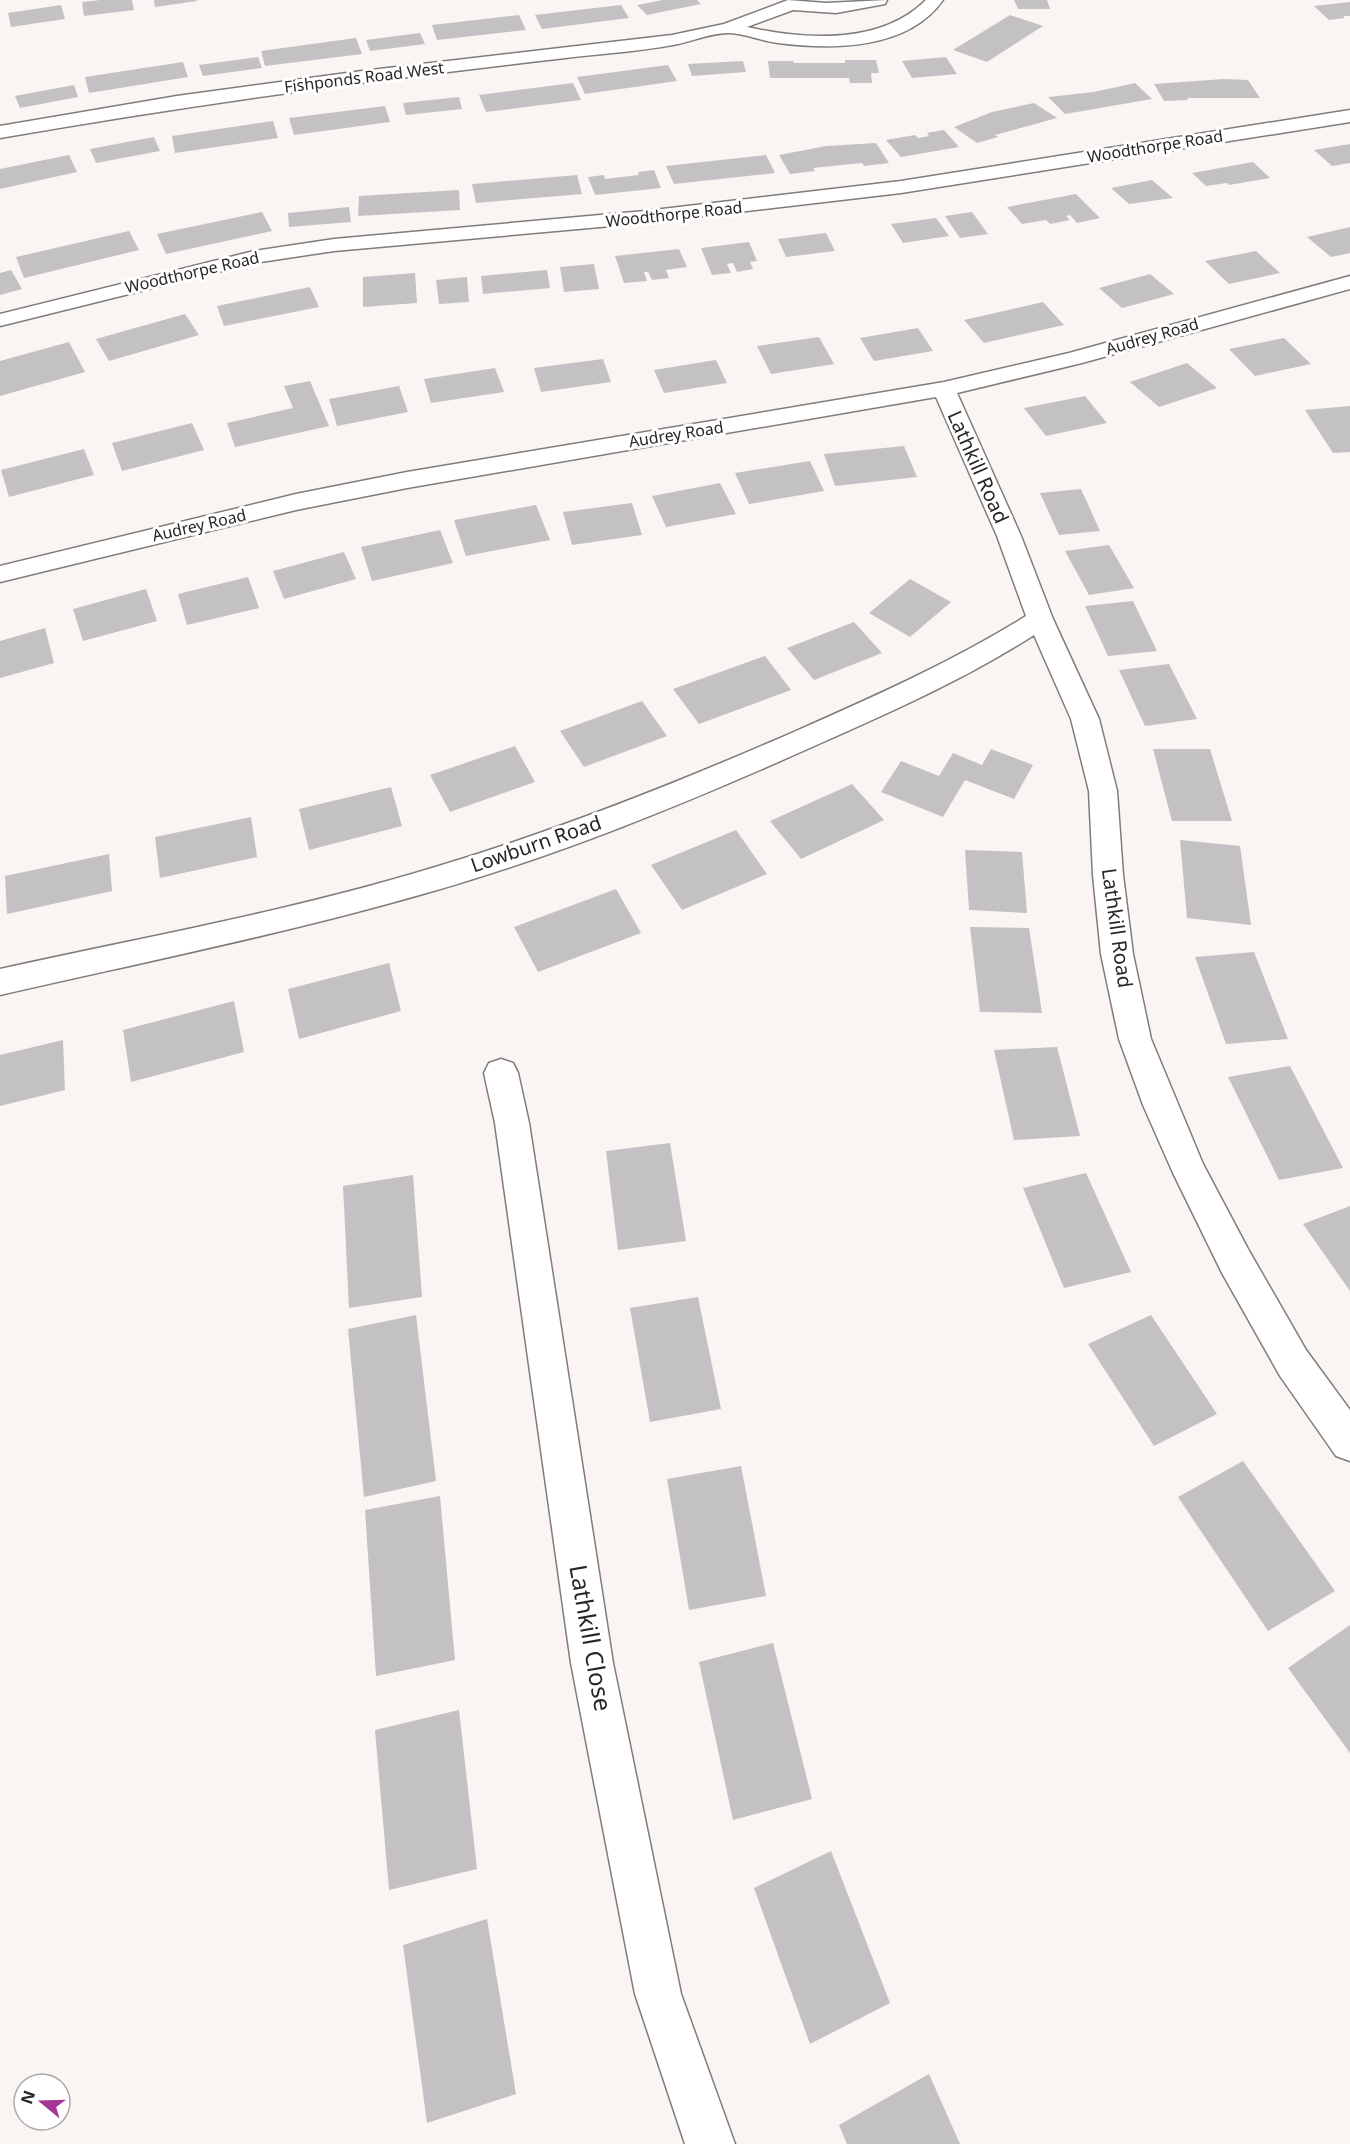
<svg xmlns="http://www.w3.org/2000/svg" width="1350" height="2144" viewBox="0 0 1350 2144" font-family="'Noto Sans',sans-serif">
  <rect width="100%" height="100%" fill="#faf5f2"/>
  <path fill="#c4c1c5" d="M100,0h32l2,10 -50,6 -2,-14z
    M154,0h43v1l-42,6z
    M663,0h34l4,4 -54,11 -10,-10z
    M1014,0h33l3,9h-32z
    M1350,2v14h-7l2,2 -16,2 -15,-14z
    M61,5l4,14 -54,8 -3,-14z
    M621,5l8,13 -87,11 -7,-14z
    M519,15l7,15 -89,10 -5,-15z
    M1010,15l33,11 -56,36 -34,-12z
    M420,33l5,11 -55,7 -4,-11z
    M356,38l6,16 -97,12 -4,-15z
    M258,57l4,11 -59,8 -4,-11z
    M946,57l11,17 -45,4 -10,-17z
    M845,60h31l3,13h-8l1,10h-22l-1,-5h-79l-2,-17h25l1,2h51z
    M743,61l3,11 -54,4 -4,-12z
    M183,62l5,15 -99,16 -4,-16z
    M668,65l9,16 -92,13 -8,-17z
    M1224,79l24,1 12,18h-73l1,2 -24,1 -10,-17z
    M573,83l8,17 -95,12 -7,-17z
    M1135,83l17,16 -87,15 -17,-17 46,-5z
    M74,85l4,12 -58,11 -5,-12z
    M459,97l3,12 -56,6 -3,-12z
    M1034,103l23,15 -62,17 3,2 -21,6 -23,-16 38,-15z
    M385,106l5,16 -96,13 -5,-17z
    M273,121l5,17 -103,15 -3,-17z
    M944,130l15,17 -58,10 -15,-17 29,-5 3,3 11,-2 -2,-3z
    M154,137l6,14 -64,12 -6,-14z
    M876,143l13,20 -25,3 -2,-3 -49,5 2,3 -25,3 -11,-19 47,-9z
    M1350,144v19l-18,3 -18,-16z
    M69,155l8,17 -77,17v-20z
    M766,155l9,18 -101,11 -8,-18z
    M1253,162l17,16 -41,7 -2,-2 -21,3 -14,-13z
    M654,170l7,18 -66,7 -7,-18 16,-2 1,4 34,-4 -1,-3z
    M577,175l5,19 -106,9 -4,-19z
    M1152,180l21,18 -44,6 -18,-16z
    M459,190l1,20 -102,6 1,-20z
    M1076,194l24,24 -23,5 -7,-8 -4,1 4,4 -20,4 -4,-4 -24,4 -15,-17z
    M349,207l2,15 -62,5 -1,-14z
    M262,212l10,19 -106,23 -9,-20z
    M972,212l16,22 -28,4 -15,-22z
    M936,218l13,18 -46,7 -12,-19z
    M1350,227v26l-19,4 -24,-20z
    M129,231l10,19 -115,28 -8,-21z
    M826,233l9,18 -49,6 -8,-18z
    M749,242l8,19 -7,1 3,7 -16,3 -4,-9 -6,1 4,9 -19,2 -11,-27z
    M679,249l8,18 -21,3 3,8 -17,2 -4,-8h-4l3,9 -23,2 -9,-27z
    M1256,251l24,22 -51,11 -24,-23z
    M594,264l5,25 -35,3 -4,-25z
    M11,270l11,19 -22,6v-22z
    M547,270l3,18 -67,6 -2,-18z
    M415,273l2,30 -54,4v-30z
    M1150,274l24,20 -52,14 -23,-20z
    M467,277l2,25 -30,2 -3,-24z
    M310,287l9,20 -95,19 -7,-20z
    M1043,302l21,23 -80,18 -20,-23z
    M185,314l14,21 -90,26 -13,-22z
    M918,328l15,23 -59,10 -14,-23z
    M819,337l15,27 -63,10 -14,-28z
    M1284,338l27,26 -56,12 -26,-27z
    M69,342l16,30 -85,24v-35z
    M603,359l8,23 -70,10 -7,-24z
    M716,360l11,23 -63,10 -10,-23z
    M1187,363l30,25 -58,19 -29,-25z
    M495,368l9,24 -73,11 -7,-24z
    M310,381l19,45 -94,21 -8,-24 66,-15 -9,-22z
    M399,386l9,26 -71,14 -8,-27z
    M1085,396l22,27 -61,13 -22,-28z
    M1350,406v46l-17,1 -28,-43z
    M192,423l12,27 -82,21 -10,-28z
    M904,446l13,31 -82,9 -11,-32z
    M84,449l10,26 -85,22 -8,-27z
    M810,461l14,30 -75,13 -14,-31z
    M720,483l16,31 -70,13 -14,-31z
    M1081,489l19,42 -41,4 -19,-42z
    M632,503l10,32 -70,10 -9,-33z
    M536,505l14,35 -84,16 -12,-36z
    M440,530l13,33 -81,18 -11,-34z
    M1109,545l25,43 -45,7 -24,-44z
    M344,552l12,27 -72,20 -11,-28z
    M248,577l11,31 -72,17 -9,-31z
    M910,579l41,23 -41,35 -41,-24z
    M146,589l11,32 -74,20 -10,-32z
    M1133,601l24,50 -49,5 -23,-50z
    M854,622l28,31 -68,27 -27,-32z
    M45,628l9,35 -54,15v-37z
    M765,656l26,34 -92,34 -26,-35z
    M1169,664l28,55 -52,7 -26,-56z
    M642,701l25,35 -83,31 -24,-36z
    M515,746l20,36 -85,30 -20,-37z
    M991,749l42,16 -19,34 -49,-19 -22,37 -62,-25 20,-31 38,15 14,-23 29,12z
    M1153,749h57l22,72h-60z
    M852,784l32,36 -83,39 -31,-38z
    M391,787l11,39 -93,24 -10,-41z
    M251,817l6,40 -97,21 -5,-41z
    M736,830l31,44 -85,36 -31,-45z
    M1180,840l60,6 11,79 -64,-7z
    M965,850l57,2 5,61 -58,-3z
    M109,854l3,37 -105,23 -2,-38z
    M616,889l25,44 -103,39 -24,-45z
    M970,927l59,1 13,85 -62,-1z
    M1254,952l34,87 -62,5 -31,-87z
    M389,963l12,48 -102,28 -11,-50z
    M234,1001l10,51 -113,30 -8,-52z
    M63,1040l2,50 -65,16v-51z
    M1057,1047l23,89 -66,4 -20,-90z
    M1290,1066l53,102 -64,12 -51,-103z
    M670,1143l16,98 -68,9 -12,-99z
    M1086,1173l45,99 -67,16 -41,-100z
    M413,1175l9,122 -73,11 -6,-122z
    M1350,1206v85l-47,-67z
    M698,1297l23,112 -71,13 -20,-114z
    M416,1315l20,166 -72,16 -16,-168z
    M1151,1315l66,99 -63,32 -66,-102z
    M1243,1461l92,130 -67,40 -90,-134z
    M741,1466l25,130 -77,14 -22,-131z
    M440,1496l15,164 -79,16 -11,-166z
    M1350,1625v128l-62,-85z
    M773,1643l39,156 -79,21 -34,-158z
    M459,1710l18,159 -88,21 -14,-160z
    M831,1851l59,152 -80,41 -56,-156z
    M487,1919l29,175 -89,29 -24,-178z
    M929,2074l31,70h-113l-8,-19z"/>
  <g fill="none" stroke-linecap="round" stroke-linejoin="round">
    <defs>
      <path id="minor" d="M788,0l38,3 61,-3 -2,4 -49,9 -43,-3 -46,17c58,13 134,18 179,-27h17c-35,50 -111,50 -165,43 -16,-2 -32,-9 -48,-10 -18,-1 -39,9 -57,12 -38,7 -77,9 -116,14 -186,21 -372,47 -557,79v-12l177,-30 185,-25 310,-36 52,-11z
        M1350,110v12l-449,71 -256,30 -311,28 -80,12 -254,63v-12l254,-63 80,-12 311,-28 256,-30z
        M1350,276v13l-268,74 -125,30 64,143 32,83 46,100 18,72 6,84 10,79 18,85 52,125 45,85 58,101 44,60v51l-14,-5 -56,-80 -58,-103 -49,-100 -30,-68 -24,-66 -18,-85 -8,-79 -4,-84 -18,-72 -37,-84c-70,45 -146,78 -222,112 -123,55 -252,108 -382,145 -142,41 -286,70 -430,103v-26c144,-32 291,-58 432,-101 124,-37 245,-85 364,-137 79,-35 156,-69 230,-115l-29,-80 -61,-139 -529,91 -111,22 -296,72v-16l296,-72 111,-22 537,-90 125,-29z
        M501,1059l12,4 5,10 11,50 84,540 68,331 54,150h-50l-50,-150 -64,-331 -76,-540 -11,-50 5,-10z"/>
    </defs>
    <use href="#minor" stroke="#807c79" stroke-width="3"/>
    <use href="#minor" fill="#fff" fill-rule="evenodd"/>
  </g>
  <g text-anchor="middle" stroke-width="6" stroke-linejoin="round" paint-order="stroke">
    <g font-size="16" fill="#282725" stroke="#fff">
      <text transform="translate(364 77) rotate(-7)" y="6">Fishponds Road West</text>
      <text transform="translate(1155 146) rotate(-9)" y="6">Woodthorpe Road</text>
      <text transform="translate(674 214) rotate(-6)" y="6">Woodthorpe Road</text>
      <text transform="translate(192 272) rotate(-13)" y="6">Woodthorpe Road</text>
      <text transform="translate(1152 336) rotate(-16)" y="6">Audrey Road</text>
      <text transform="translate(676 434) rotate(-9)" y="6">Audrey Road</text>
      <text transform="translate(199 525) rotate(-13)" y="6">Audrey Road</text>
    </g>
    <g font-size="20" fill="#282725" stroke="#fff">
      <text transform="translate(978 467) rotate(66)" y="7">Lathkill Road</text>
      <text transform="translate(536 844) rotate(-19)" y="7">Lowburn Road</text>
      <text transform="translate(1117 928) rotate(82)" y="7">Lathkill Road</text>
    </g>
    <g font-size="24" fill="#282725" stroke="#fff">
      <text transform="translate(590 1638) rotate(80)" y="8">Lathkill Close</text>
    </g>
  </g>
  <g transform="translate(42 2102) rotate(289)"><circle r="28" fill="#ffffff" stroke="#a9a9a8" stroke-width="1.5"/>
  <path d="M0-4.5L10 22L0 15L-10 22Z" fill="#a43695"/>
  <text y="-9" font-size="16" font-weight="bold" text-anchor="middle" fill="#282725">N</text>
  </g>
</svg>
